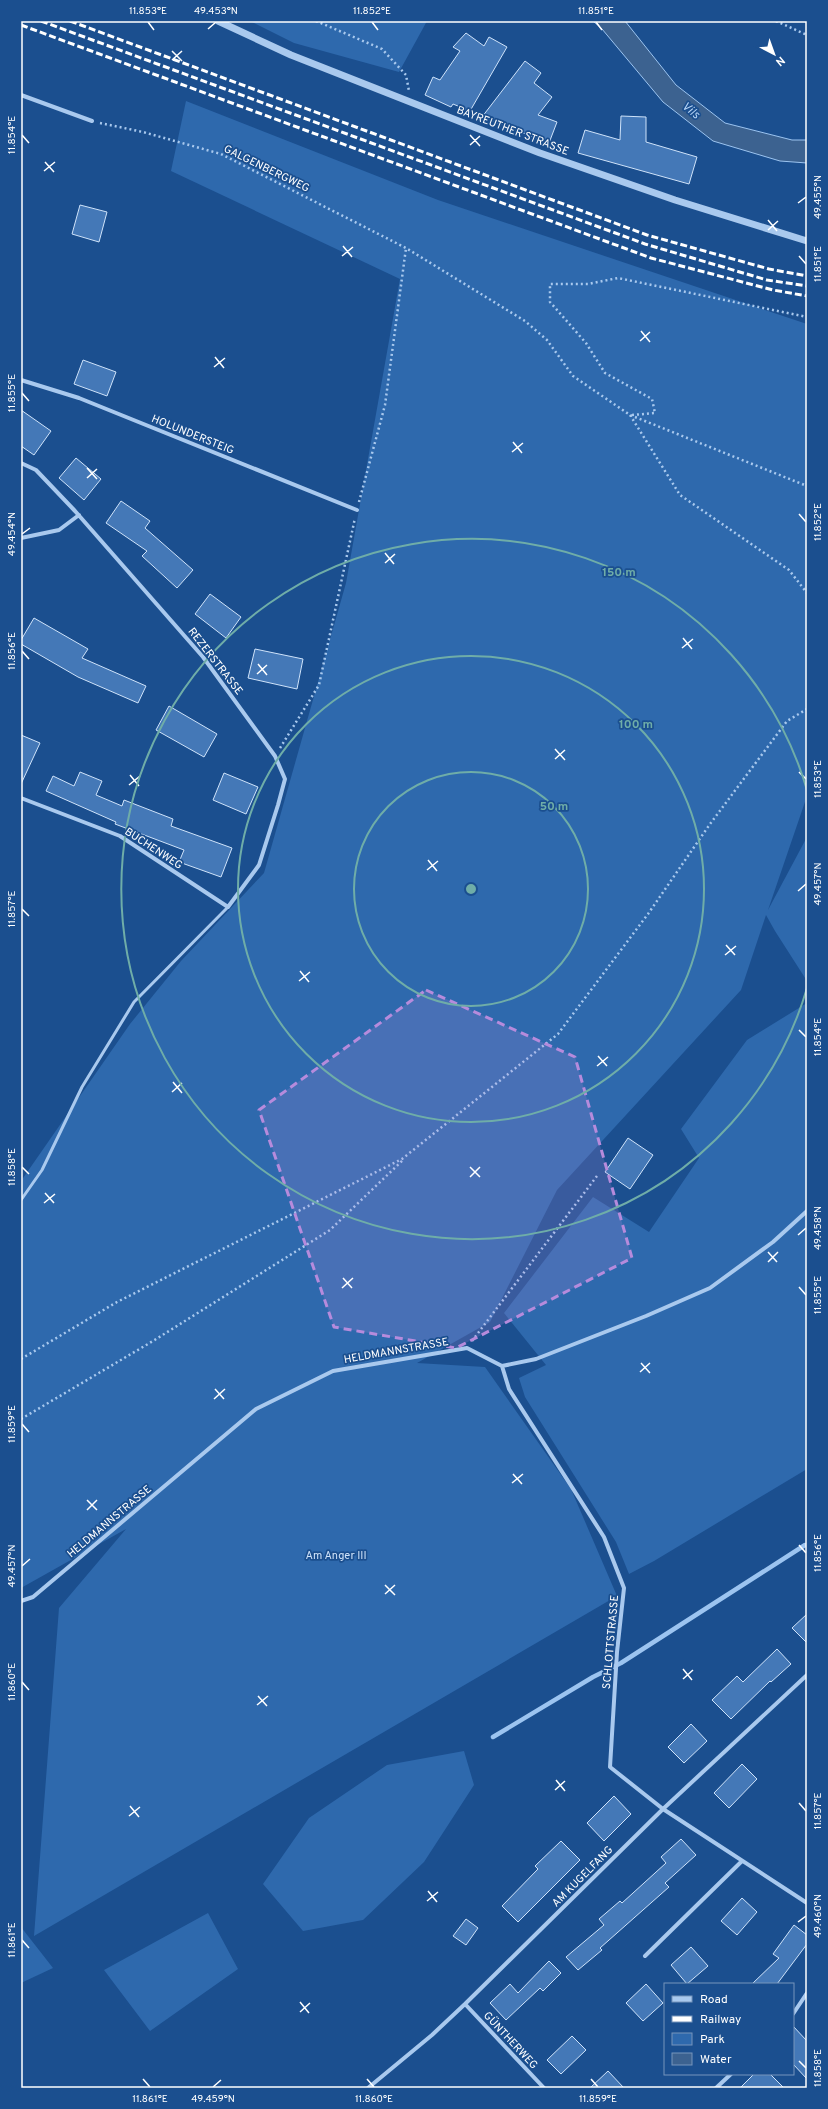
<svg xmlns="http://www.w3.org/2000/svg" width="828" height="2109" viewBox="0 0 828 2109" font-family="Overpass,sans-serif">
  <rect width="100%" height="100%" fill="#1b4f8f"/>
  <path fill="#2e69ad" d="M250,21h177l-28,51 -105,-29z
    M186,101l252,99 369,124v472l-39,114 39,-73v144l-32,-50 -9,-16 -25,75 -184,200 -67,132 -73,41 68,4 86,122 46,107 -583,340 25,-328 67,-79 -105,59v-407l109,-157 51,-63 83,-88 82,-290 54,-304 -229,-108z
    M807,1003v466l-153,92 -25,13 -13,-32 -91,-145 -6,-19 27,-13 -42,-52 89,-116 56,35 50,-74 -18,-29 66,-89z
    M464,1751l10,34 -50,77 -61,58 -60,11 -40,-47 46,-66 78,-53z
    M208,1913l30,56 -88,62 -46,-61z
    M21,1927l32,41 -32,15z"/>
  <path fill="#3c6290" stroke="#9cc4f0" d="M593,21h32l51,64 49,38 67,17h15v23l-27,-2 -67,-20 -50,-39 -61,-73z"/>
  <g fill="none" stroke-linecap="round" stroke-linejoin="round">
    <path stroke="#9cc4f0" stroke-width="4.5" d="M493,1737l100,-60 28,-14 184,-118"/>
  </g>
  <path fill="#4478b7" stroke="#cfe3fa" d="M466,33l18,13 5,-9 18,10 -37,64 -17,-7 -2,3 -26,-12 8,-18 7,3 20,-29 -7,-4z
    M525,61l16,12 -7,10 18,14 -14,18 19,7 -8,21 -67,-26z
    M621,116l25,1v25l51,15 -8,27 -111,-31 7,-23 35,10z
    M80,205l27,7 -8,30 -27,-8z
    M83,360l33,12 -9,24 -33,-12z
    M21,410l30,21 -17,24 -13,-9z
    M76,458l25,21 -17,21 -25,-22z
    M121,501l29,20 -5,7 48,42 -16,18 -35,-32 5,-5 -41,-28z
    M210,594l31,23 -15,21 -31,-24z
    M34,618l54,31 -6,9 64,28 -8,17 -60,-26 -57,-33v-4z
    M255,649l48,10 -6,30 -49,-11z
    M169,706l48,28 -13,23 -48,-27z
    M21,735l19,8 -19,41z
    M80,772l22,9 -6,14 26,11 2,-6 49,19 -2,7 61,22 -11,29 -42,-15 5,-12 -69,-26 1,-2 -70,-31 7,-15 21,10z
    M224,773l34,14 -12,27 -33,-14z
    M628,1138l25,17 -23,34 -25,-17z
    M807,1614v29l-15,-15z
    M777,1649l14,15 -20,18 -1,-1 -39,38 -19,-19 25,-24 6,6z
    M691,1724l16,17 -23,22 -16,-16z
    M742,1764l15,15 -28,29 -15,-15z
    M614,1796l17,18 -27,27 -17,-18z
    M681,1839l15,16 -31,28 4,4 -69,61 2,2 -24,20 -12,-13 38,-32 -5,-6 21,-18 2,2 44,-40 -5,-6z
    M561,1841l19,19 -62,62 -16,-16 36,-37 -3,-3z
    M742,1898l15,14 -20,23 -16,-14z
    M466,1919l12,9 -12,17 -13,-9z
    M794,1925l13,10v9l-30,40h-25l27,-26 -6,-4z
    M691,1947l17,19 -21,18 -16,-19z
    M549,1961l12,12 -18,18 -3,-3 -34,32 -16,-17 20,-19 8,9z
    M646,1984l17,19 -20,18 -17,-18z
    M793,2026l14,15v38l-14,-15z
    M572,2036l14,14 -25,24 -14,-14z
    M608,2071l16,17h-34z
    M754,2074h16l14,14h-44z"/>
  <g fill="none" stroke-linecap="round" stroke-linejoin="round">
    <path stroke="#a9c9ee" stroke-width="2.5" stroke-dasharray="2 3" stroke-linecap="butt" d="M316,21l66,28 24,26 3,16
      M776,21l31,14
      M100,123l43,9 78,22 185,94 119,73 22,19 26,36 57,39 177,71
      M630,415l50,80 109,75 18,23
      M632,415l23,-2 -3,-14 -47,-26 -19,-30 -36,-41v-18h38l30,-6 189,39
      M359,502l26,-97 21,-157
      M280,748l39,-63 36,-167
      M472,1341l125,-165
      M21,1359l96,-57 285,-143 156,-125 90,-120 62,-90 77,-103 20,-12
      M21,1419l132,-78 177,-111 73,-70"/>
    <path stroke="#a9c9ee" stroke-width="3" d="M21,1200l21,-30 40,-83 52,-85 94,-95"/>
    <path stroke="#a9c9ee" stroke-width="4" d="M21,95l71,26
      M21,380l58,18 278,112
      M21,463l15,7 39,41 128,146 72,99 10,23 -7,26 -19,60 -31,42 -108,-71 -99,-38
      M21,538l38,-8 20,-15
      M502,1366l7,23 95,148 20,51 -7,64 -7,115 53,42 144,94
      M21,1601l12,-4 223,-188 77,-38 134,-23 35,18 34,-7 110,-43 64,-28 63,-46 34,-31
      M645,1956l97,-95
      M465,2004l79,84
      M793,2014l14,-21
      M368,2088l64,-53 33,-31 198,-195 144,-134
      M716,2088l15,-14"/>
    <path stroke="#a9c9ee" stroke-width="7" d="M218,21l73,34 249,98 135,47 132,41"/>
    <path stroke="#fff" stroke-width="3" stroke-dasharray="7 3" stroke-linecap="butt" d="M41,21l604,223 122,36 40,6
      M70,21l577,214 122,34 38,7
      M21,25l630,233 122,32 34,6"/>
  </g>
  <path fill="#b68bdc" fill-opacity="0.2" stroke="#b68bdc" stroke-width="3" stroke-dasharray="8 5" stroke-linejoin="round" d="M426,990l149,67 57,201 -176,90 -122,-21 -75,-217z"/>
  <path fill="none" stroke="#fff" stroke-width="1.5" d="M148,22l6,8M372,22l6,8M596,22l6,8M208,29l8,-7M172,51l10,10M172,60l10,-9M22,135l7,8M470,135l10,11M470,145l10,-9M45,162l9,10M44,171l11,-9M798,203l8,-6M768,220l9,11M768,230l10,-9M343,246l9,11M342,256l11,-9M799,256l7,8M641,331l9,11M640,341l10,-9M215,357l9,11M214,367l11,-9M22,393l7,8M513,442l9,11M512,452l11,-9M87,468l10,11M87,478l10,-9M799,514l7,8M22,534l8,-6M385,553l9,11M385,563l10,-9M683,638l9,11M682,648l11,-9M22,651l7,8M258,664l9,11M257,674l10,-9M555,749l10,11M555,759l10,-9M799,772l7,7M130,775l9,11M129,785l11,-9M428,860l9,11M427,870l11,-9M798,891l8,-7M22,909l7,7M726,945l9,10M725,955l11,-9M300,971l9,11M299,981l11,-9M799,1030l7,7M598,1056l9,10M597,1066l11,-9M173,1082l9,11M172,1092l10,-9M22,1167l7,7M470,1167l10,10M470,1177l10,-10M45,1193l9,10M44,1203l11,-9M798,1235l8,-7M768,1252l9,10M768,1262l10,-10M343,1278l9,10M799,1287l7,8M342,1288l11,-10M641,1363l9,10M640,1372l10,-9M215,1389l9,10M214,1399l11,-10M22,1424l7,8M513,1474l9,10M512,1483l11,-9M87,1500l10,10M87,1510l10,-10M799,1545l7,8M22,1566l8,-7M385,1585l10,10M385,1594l10,-9M683,1669l9,11M683,1679l10,-9M22,1682l7,8M258,1696l9,10M257,1705l11,-9M556,1780l9,11M555,1790l10,-9M799,1803l7,8M130,1806l9,11M129,1816l11,-9M428,1891l9,11M427,1901l11,-9M798,1922l8,-6M22,1940l7,8M300,2002l9,11M300,2012l10,-9M799,2061l7,7M143,2079l7,8M367,2079l7,8M591,2079l7,8M213,2087l8,-7"/>
  <g fill="none" stroke="#6fada8" stroke-width="2">
    <circle cx="471" cy="889" r="117"/>
    <circle cx="471" cy="889" r="233"/>
    <path d="M807 988A350 350 0 1 1 807 790"/>
  </g>
  <g text-anchor="middle" stroke-width="3.5" stroke-linejoin="round" paint-order="stroke">
    <g font-size="11" fill="#fff" stroke="#1b4f8f">
      <text transform="translate(513 130) rotate(21)" y="4">BAYREUTHER STRASSE</text>
      <text transform="translate(267 168) rotate(26)" y="4">GALGENBERGWEG</text>
      <text transform="translate(193 434) rotate(22)" y="4">HOLUNDERSTEIG</text>
      <text transform="translate(216 661) rotate(52)" y="4">REZERSTRASSE</text>
      <text transform="translate(154 848) rotate(33)" y="4">BUCHENWEG</text>
      <text transform="translate(396 1350) rotate(-10)" y="4">HELDMANNSTRASSE</text>
      <text transform="translate(109 1521) rotate(-40)" y="4">HELDMANNSTRASSE</text>
      <text transform="translate(610 1642) rotate(-85)" y="4">SCHLOTTSTRASSE</text>
      <text transform="translate(582 1876) rotate(-45)" y="4">AM KUGELFANG</text>
      <text transform="translate(511 2040) rotate(47)" y="4">GÜNTHERWEG</text>
    </g>
    <g font-size="11" fill="#cfe3fa" stroke="#1b4f8f">
      <text x="336" y="1559">Am Anger III</text>
    </g>
    <g font-size="12" font-style="italic" fill="#b5d3f5" stroke="#1b4f8f">
      <text transform="translate(691 110) rotate(39)" y="4">Vils</text>
    </g>
  </g>
  <circle cx="471" cy="889" r="6" fill="#6fada8" stroke="#1b4f8f" stroke-width="2"/>
  <g font-size="12" text-anchor="middle" font-weight="bold" fill="#6fada8" stroke="#1b4f8f" stroke-width="3.5" stroke-linejoin="round" paint-order="stroke">
    <text x="619" y="576">150 m</text>
    <text x="636" y="728">100 m</text>
    <text x="554" y="810">50 m</text>
  </g>
  <rect width="828" height="2109" fill="none" stroke="#1b4f8f" stroke-width="44"/>
  <rect x="664" y="1983" width="130" height="92" fill="#1b4f8f" stroke="#7695bc"/>
  <rect x="672" y="1996" width="20" height="6" fill="#a9c9ee" stroke="#7695bc"/>
  <text x="700" y="2003" font-size="12" fill="#ffffff">Road</text>
  <rect x="672" y="2016" width="20" height="6" fill="#ffffff" stroke="#7695bc"/>
  <text x="700" y="2023" font-size="12" fill="#ffffff">Railway</text>
  <rect x="672" y="2033" width="20" height="12" fill="#2e69ad" stroke="#7695bc"/>
  <text x="700" y="2043" font-size="12" fill="#ffffff">Park</text>
  <rect x="672" y="2053" width="20" height="12" fill="#3c6290" stroke="#7695bc"/>
  <text x="700" y="2063" font-size="12" fill="#ffffff">Water</text>
  <g transform="translate(774 54) rotate(139)" stroke="#1b4f8f" stroke-width="3" paint-order="stroke">
  <path d="M0-3L7 15L0 10L-7 15Z" fill="#ffffff"/>
  <text y="-6" font-size="11" font-weight="bold" text-anchor="middle" fill="#ffffff">N</text>
  </g>
  <rect x="22" y="22" width="784" height="2065" fill="none" stroke="#fff" stroke-width="1.5"/>
  <g font-size="10" text-anchor="middle" fill="#fff">
    <text x="148" y="14">11.853°E</text>
    <text x="216" y="14">49.453°N</text>
    <text x="372" y="14">11.852°E</text>
    <text x="596" y="14">11.851°E</text>
    <text transform="translate(11 135) rotate(-90)" y="4">11.854°E</text>
    <text transform="translate(817 197) rotate(-90)" y="4">49.455°N</text>
    <text transform="translate(817 264) rotate(-90)" y="4">11.851°E</text>
    <text transform="translate(11 393) rotate(-90)" y="4">11.855°E</text>
    <text transform="translate(817 522) rotate(-90)" y="4">11.852°E</text>
    <text transform="translate(11 534) rotate(-90)" y="4">49.454°N</text>
    <text transform="translate(11 651) rotate(-90)" y="4">11.856°E</text>
    <text transform="translate(817 779) rotate(-90)" y="4">11.853°E</text>
    <text transform="translate(817 884) rotate(-90)" y="4">49.457°N</text>
    <text transform="translate(11 909) rotate(-90)" y="4">11.857°E</text>
    <text transform="translate(817 1037) rotate(-90)" y="4">11.854°E</text>
    <text transform="translate(11 1167) rotate(-90)" y="4">11.858°E</text>
    <text transform="translate(817 1228) rotate(-90)" y="4">49.458°N</text>
    <text transform="translate(817 1295) rotate(-90)" y="4">11.855°E</text>
    <text transform="translate(11 1424) rotate(-90)" y="4">11.859°E</text>
    <text transform="translate(817 1553) rotate(-90)" y="4">11.856°E</text>
    <text transform="translate(11 1566) rotate(-90)" y="4">49.457°N</text>
    <text transform="translate(11 1682) rotate(-90)" y="4">11.860°E</text>
    <text transform="translate(817 1811) rotate(-90)" y="4">11.857°E</text>
    <text transform="translate(817 1916) rotate(-90)" y="4">49.460°N</text>
    <text transform="translate(11 1940) rotate(-90)" y="4">11.861°E</text>
    <text transform="translate(817 2068) rotate(-90)" y="4">11.858°E</text>
    <text x="150" y="2102">11.861°E</text>
    <text x="213" y="2102">49.459°N</text>
    <text x="374" y="2102">11.860°E</text>
    <text x="598" y="2102">11.859°E</text>
  </g>
</svg>
